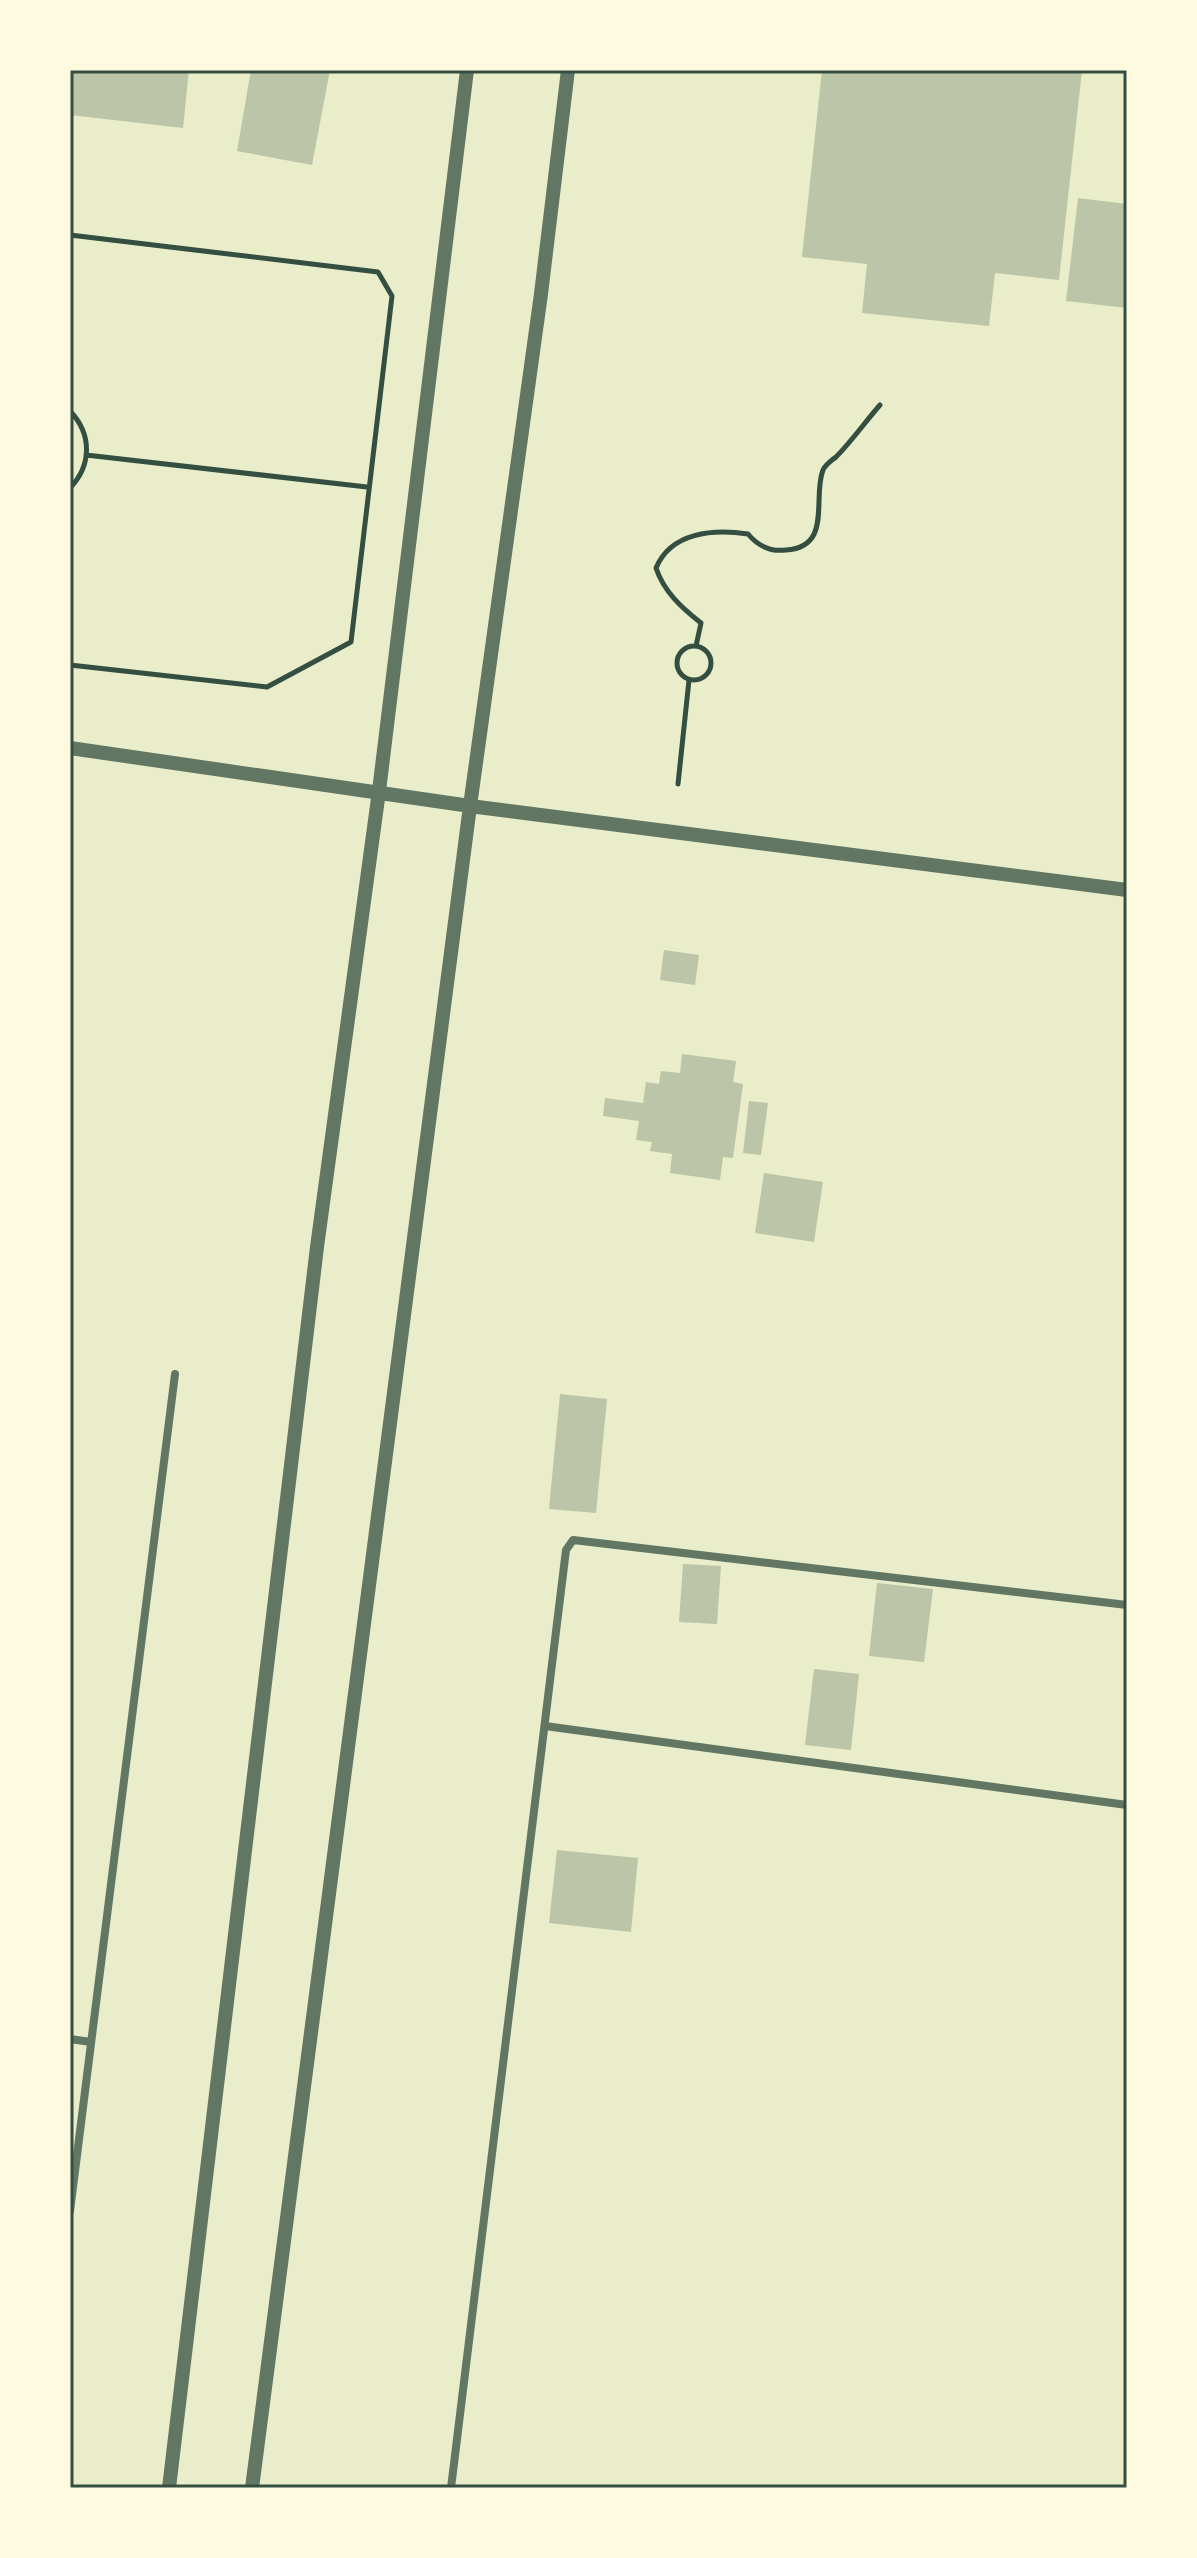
<svg xmlns="http://www.w3.org/2000/svg" width="1197" height="2558" font-family="'Libre Baskerville',serif">
	<rect width="100%" height="100%" fill="#e9edc9"/>
	<path fill="#bcc5a7" d="M70 70H189L183 128 70 115Z
		M251 70H330L312 165 237 151Z
		M822 70H1082L1059 280 995 273 989 326 862 313 867 264 802 257Z
		M1078 198 1127 204V308L1066 301Z
		M664 950 699 955 695 985 660 980Z
		M682 1054 736 1061 733 1082 743 1084 733 1158 723 1157 720 1180 670 1173 672 1154 650 1151 652 1142 636 1140 639 1121 603 1116 605 1098 643 1103 646 1082 659 1084 661 1071 680 1073Z
		M749 1101 768 1103 761 1155 743 1153Z
		M764 1173 823 1182 814 1242 755 1233Z
		M560 1394 607 1399 596 1513 549 1509Z
		M683 1564 721 1566 717 1624 679 1622Z
		M877 1583 933 1589 924 1662 869 1656Z
		M814 1669 859 1674 851 1750 805 1745Z
		M557 1850 638 1858 631 1932 549 1923Z"/>
	<g fill="none" stroke-linecap="round" stroke-linejoin="round">
		<path stroke="#344e41" stroke-width="5" d="M70 235 378 272 392 296 351 642 267 687 70 665
			M70 411C92 434 92 465 70 488
			M86 455 367 487
			M677 663a17 17 0 1 1 34 0a17 17 0 1 1-34 0Z
			M696 646 701 623C682 608 664 592 656 568 671 532 713 529 748 534 758 546 770 552 786 550 833 547 812 498 823 470 826 464 831 461 836 457 852 441 865 422 880 405
			M678 784 689 680"/>
		<path stroke="#617663" stroke-width="8" d="M545 1726 1127 1805
			M70 2039 91 2042
			M70 2211 175 1374
			M451 2488 566 1550 573 1540 1127 1605"/>
		<path stroke="#617663" stroke-width="14" d="M70 748 470 806 1127 890
			M169 2488 317 1247 379 791 467 70
			M252 2488 470 806 541 294 568 70"/>
	</g>
	<rect width="1197" height="2558" fill="none" stroke="#fefae0" stroke-width="144"/>
	<rect x="72" y="72" width="1053" height="2414" fill="none" stroke="#344e41" stroke-width="3"/>
</svg>
